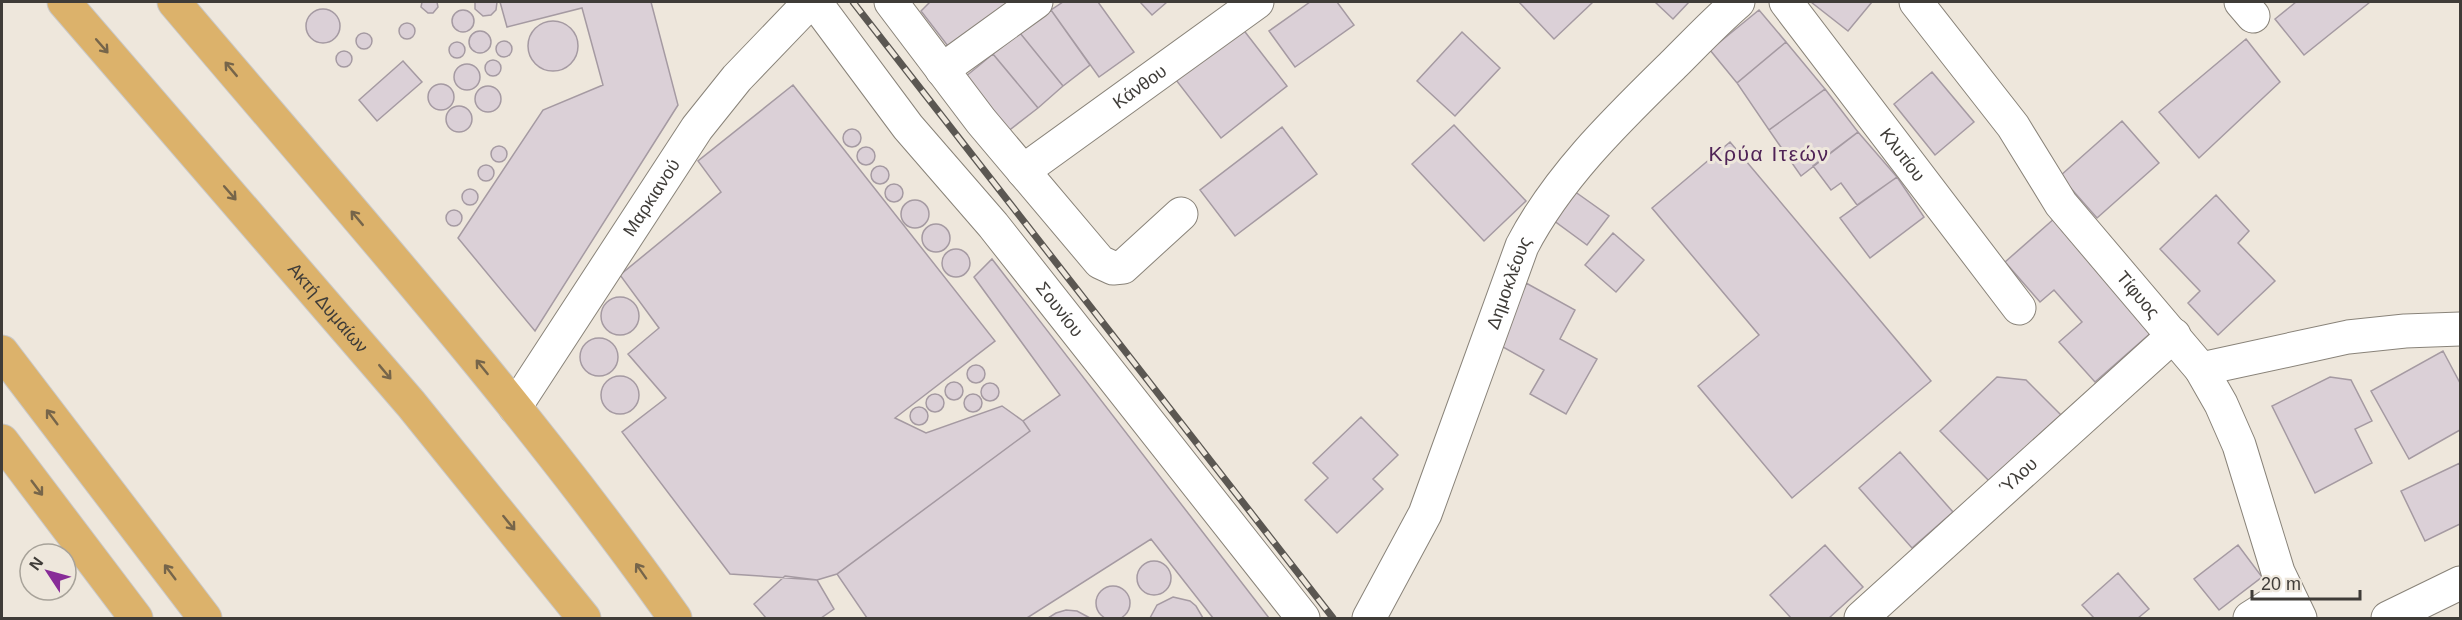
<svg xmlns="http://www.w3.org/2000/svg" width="2462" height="620" font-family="Helvetica,sans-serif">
	<rect width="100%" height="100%" fill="#eee7dc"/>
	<path fill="#dbd0d7" stroke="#a59aa2" stroke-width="1.5" d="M422 2H437L438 7 433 13H428L421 7Z
		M475 2H497L496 10 491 15 483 16 475 9Z
		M500 2H651L678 105 535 331 458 238 543 110 603 85 582 8 507 27Z
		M930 2H1012L951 50 921 11Z
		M1063 2H1098L1134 52 1099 77 1051 10Z
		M1140 2H1167L1152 15Z
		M1310 2H1337L1354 25 1295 67 1269 31Z
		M1519 2H1593L1554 39Z
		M1655 2H1689L1673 19Z
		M1811 2H1872L1848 31Z
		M2296 2H2370L2304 55 2275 19Z
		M306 26a17 17 0 1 1 34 0a17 17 0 1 1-34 0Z
		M452 21a11 11 0 1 1 22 0a11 11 0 1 1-22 0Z
		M1051 10 1090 65 1063 86 1020 33Z
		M1759 10 1786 42 1737 83 1710 50Z
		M528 46a25 25 0 1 1 50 0a25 25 0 1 1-50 0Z
		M399 31a8 8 0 1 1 16 0a8 8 0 1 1-16 0Z
		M1242 28 1287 86 1221 138 1176 80Z
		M469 42a11 11 0 1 1 22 0a11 11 0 1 1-22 0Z
		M1462 32 1500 68 1455 116 1417 81Z
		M356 41a8 8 0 1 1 16 0a8 8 0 1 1-16 0Z
		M1020 33 1063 86 1038 108 993 54Z
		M2246 39 2280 82 2199 158 2159 112Z
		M496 49a8 8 0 1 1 16 0a8 8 0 1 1-16 0Z
		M449 50a8 8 0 1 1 16 0a8 8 0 1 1-16 0Z
		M1786 42 1825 89 1769 130 1737 83Z
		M336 59a8 8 0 1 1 16 0a8 8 0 1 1-16 0Z
		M993 54 1038 108 1007 132 965 77Z
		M485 68a8 8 0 1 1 16 0a8 8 0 1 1-16 0Z
		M403 61 422 82 377 121 359 100Z
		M454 77a13 13 0 1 1 26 0a13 13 0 1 1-26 0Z
		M1932 72 1974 122 1935 155 1894 104Z
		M428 97a13 13 0 1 1 26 0a13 13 0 1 1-26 0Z
		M793 85 995 341 895 418 926 433 1002 406 1023 421 1030 431 837 574 817 580 730 574 622 432 666 398 628 354 659 328 620 275 721 192 698 161Z
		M475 99a13 13 0 1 1 26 0a13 13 0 1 1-26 0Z
		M1825 89 1858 132 1801 176 1769 130Z
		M446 119a13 13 0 1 1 26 0a13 13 0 1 1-26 0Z
		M2122 121 2159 163 2097 218 2060 176Z
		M1454 125 1526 201 1484 241 1412 164Z
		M1282 127 1317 174 1235 236 1200 190Z
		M843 138a9 9 0 1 1 18 0a9 9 0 1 1-18 0Z
		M1858 132 1897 177 1857 205 1841 183 1831 190 1813 166Z
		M1730 142 1931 381 1792 498 1698 386 1759 335 1652 208Z
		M491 154a8 8 0 1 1 16 0a8 8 0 1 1-16 0Z
		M857 156a9 9 0 1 1 18 0a9 9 0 1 1-18 0Z
		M478 173a8 8 0 1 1 16 0a8 8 0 1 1-16 0Z
		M871 175a9 9 0 1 1 18 0a9 9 0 1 1-18 0Z
		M1897 177 1924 217 1870 258 1840 218Z
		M885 193a9 9 0 1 1 18 0a9 9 0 1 1-18 0Z
		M462 197a8 8 0 1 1 16 0a8 8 0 1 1-16 0Z
		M1574 191 1609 216 1587 245 1553 220Z
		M2216 195 2249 231 2238 243 2275 281 2218 335 2188 303 2200 291 2160 249Z
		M901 214a14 14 0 1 1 28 0a14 14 0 1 1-28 0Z
		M446 218a8 8 0 1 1 16 0a8 8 0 1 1-16 0Z
		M2055 218 2153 331 2095 382 2059 342 2082 322 2054 290 2040 302 2005 262Z
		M922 238a14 14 0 1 1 28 0a14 14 0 1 1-28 0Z
		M1613 233 1644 260 1616 292 1585 265Z
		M942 263a14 14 0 1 1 28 0a14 14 0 1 1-28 0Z
		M992 259 1269 618H1213L1151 539 1027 618H867L837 574 1030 431 1023 421 1060 395 974 277Z
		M1526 283 1575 310 1560 339 1597 359 1566 414 1530 394 1544 370 1494 342Z
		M601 316a19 19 0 1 1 38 0a19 19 0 1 1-38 0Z
		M580 357a19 19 0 1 1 38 0a19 19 0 1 1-38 0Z
		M2443 351 2460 383V430L2409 459 2371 391Z
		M967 374a9 9 0 1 1 18 0a9 9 0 1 1-18 0Z
		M601 395a19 19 0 1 1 38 0a19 19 0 1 1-38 0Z
		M1997 377 2026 380 2062 416 1992 484 1940 431Z
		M2330 377 2351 380 2372 421 2355 429 2372 463 2315 493 2272 406Z
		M945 391a9 9 0 1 1 18 0a9 9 0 1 1-18 0Z
		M981 392a9 9 0 1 1 18 0a9 9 0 1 1-18 0Z
		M964 403a9 9 0 1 1 18 0a9 9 0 1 1-18 0Z
		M926 403a9 9 0 1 1 18 0a9 9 0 1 1-18 0Z
		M910 416a9 9 0 1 1 18 0a9 9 0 1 1-18 0Z
		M1361 417 1398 455 1373 479 1383 489 1337 533 1305 500 1328 478 1313 463Z
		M1900 452 1953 512 1912 548 1859 488Z
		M2460 463V524L2425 541 2401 491Z
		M1825 545 1863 587 1829 618H1791L1770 595Z
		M2238 545 2262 577 2219 610 2194 579Z
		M1137 578a17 17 0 1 1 34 0a17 17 0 1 1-34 0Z
		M2118 573 2149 609 2138 618H2094L2082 605Z
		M785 576 817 580 834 609 821 618H766L754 604Z
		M1096 603a17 17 0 1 1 34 0a17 17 0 1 1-34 0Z
		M1173 597 1190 601 1196 606 1203 618H1150L1157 605Z
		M1066 610 1077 611 1090 618H1048L1056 613Z"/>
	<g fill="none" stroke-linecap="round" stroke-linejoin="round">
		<defs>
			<g id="minor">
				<path id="s1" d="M815 2 908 127 993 225 1303 618"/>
				<path d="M891 2 981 121 1100 262 1113 268 1123 267 1181 214"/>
				<path id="s2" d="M1786 2 2019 308"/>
				<path id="s3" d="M1916 2 2013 126 2061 204 2201 369 2221 404 2239 445 2278 572 2300 618"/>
				<path d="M2241 2 2253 16"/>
				<path d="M942 70 1036 2"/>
				<path id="s4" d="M1023 171 1257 2"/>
				<path d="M2201 369 2348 337 2405 331 2460 329"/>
				<path id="s5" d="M515 407 697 128 737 78 810 2"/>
				<path id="s6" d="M1369 618 1425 514 1522 246C1559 175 1619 118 1675 63 1696 42 1716 21 1738 2"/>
				<path id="s7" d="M1861 618 2174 335"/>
				<path d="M2250 618 2288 594"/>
				<path d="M2388 618 2460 583"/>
			</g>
			<g id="primary">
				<path id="s8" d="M64 2 411 404 584 618"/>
				<path d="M174 2C345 204 522 402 675 618"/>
				<path d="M2 352 205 618"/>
				<path d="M2 441 136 618"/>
			</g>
		</defs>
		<use href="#minor" stroke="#898379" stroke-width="35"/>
		<use href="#primary" stroke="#c9c8c7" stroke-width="35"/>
		<use href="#minor" stroke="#fff" stroke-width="33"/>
		<use href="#primary" stroke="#dcb26b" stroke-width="33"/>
		<defs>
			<path id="rail" d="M853 2 1333 618"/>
		</defs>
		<use href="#rail" stroke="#5b5752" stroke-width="7"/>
		<use href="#rail" stroke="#eee7dc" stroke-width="4.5" stroke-dasharray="14" stroke-linecap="butt"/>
	</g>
	<defs><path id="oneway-shaft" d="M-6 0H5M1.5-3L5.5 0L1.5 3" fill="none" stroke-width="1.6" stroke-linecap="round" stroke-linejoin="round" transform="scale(1.5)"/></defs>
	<g stroke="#76654a">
		<use href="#oneway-shaft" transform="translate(102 46) rotate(49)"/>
		<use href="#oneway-shaft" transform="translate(231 69) rotate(-130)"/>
		<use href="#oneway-shaft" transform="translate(230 193) rotate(49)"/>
		<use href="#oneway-shaft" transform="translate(357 218) rotate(-130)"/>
		<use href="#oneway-shaft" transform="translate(482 367) rotate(-129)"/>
		<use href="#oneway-shaft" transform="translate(385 372) rotate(50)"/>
		<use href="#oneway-shaft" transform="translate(52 417) rotate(-127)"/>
		<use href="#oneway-shaft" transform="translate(37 488) rotate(53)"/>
		<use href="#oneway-shaft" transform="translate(509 523) rotate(51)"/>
		<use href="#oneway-shaft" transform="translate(641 571) rotate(-125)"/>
		<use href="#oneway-shaft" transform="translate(170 572) rotate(-127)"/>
	</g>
	<g text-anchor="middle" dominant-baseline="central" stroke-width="6" stroke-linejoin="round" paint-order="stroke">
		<g font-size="18" fill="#3f3c38" stroke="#eee7dc">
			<text stroke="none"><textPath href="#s4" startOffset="144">Κάνθου</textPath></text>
			<text stroke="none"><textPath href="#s2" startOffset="192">Κλυτίου</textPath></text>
			<text stroke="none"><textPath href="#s5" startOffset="250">Μαρκιανού</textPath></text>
			<text stroke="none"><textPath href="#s6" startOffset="364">Δημοκλέους</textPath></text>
			<text stroke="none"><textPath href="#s3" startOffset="368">Τίφυος</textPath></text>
			<text stroke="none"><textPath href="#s8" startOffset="404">Ακτή Δυμαίων</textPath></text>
			<text stroke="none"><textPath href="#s1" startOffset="393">Σουνίου</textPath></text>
			<text stroke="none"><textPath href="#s7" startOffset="212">Ύλου</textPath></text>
		</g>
		<g font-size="21" letter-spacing="1.5" fill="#4f2356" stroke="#eee7dc">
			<text x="1769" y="153">Κρύα Ιτεών</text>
		</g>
	</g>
	<rect width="2462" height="620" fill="none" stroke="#3f3c38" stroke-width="6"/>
	<g transform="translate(48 572) rotate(306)"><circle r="28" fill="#eee7dc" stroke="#a8a39a" stroke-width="1.5"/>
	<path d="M0-4.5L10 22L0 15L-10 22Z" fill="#882c98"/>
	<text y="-9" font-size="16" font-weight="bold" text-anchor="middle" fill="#3f3c38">N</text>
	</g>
	<path d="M2252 590v9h108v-9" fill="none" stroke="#3f3c38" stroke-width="3"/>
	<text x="2261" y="590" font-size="18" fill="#3f3c38" stroke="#eee7dc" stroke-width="4.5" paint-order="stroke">20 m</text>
</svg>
